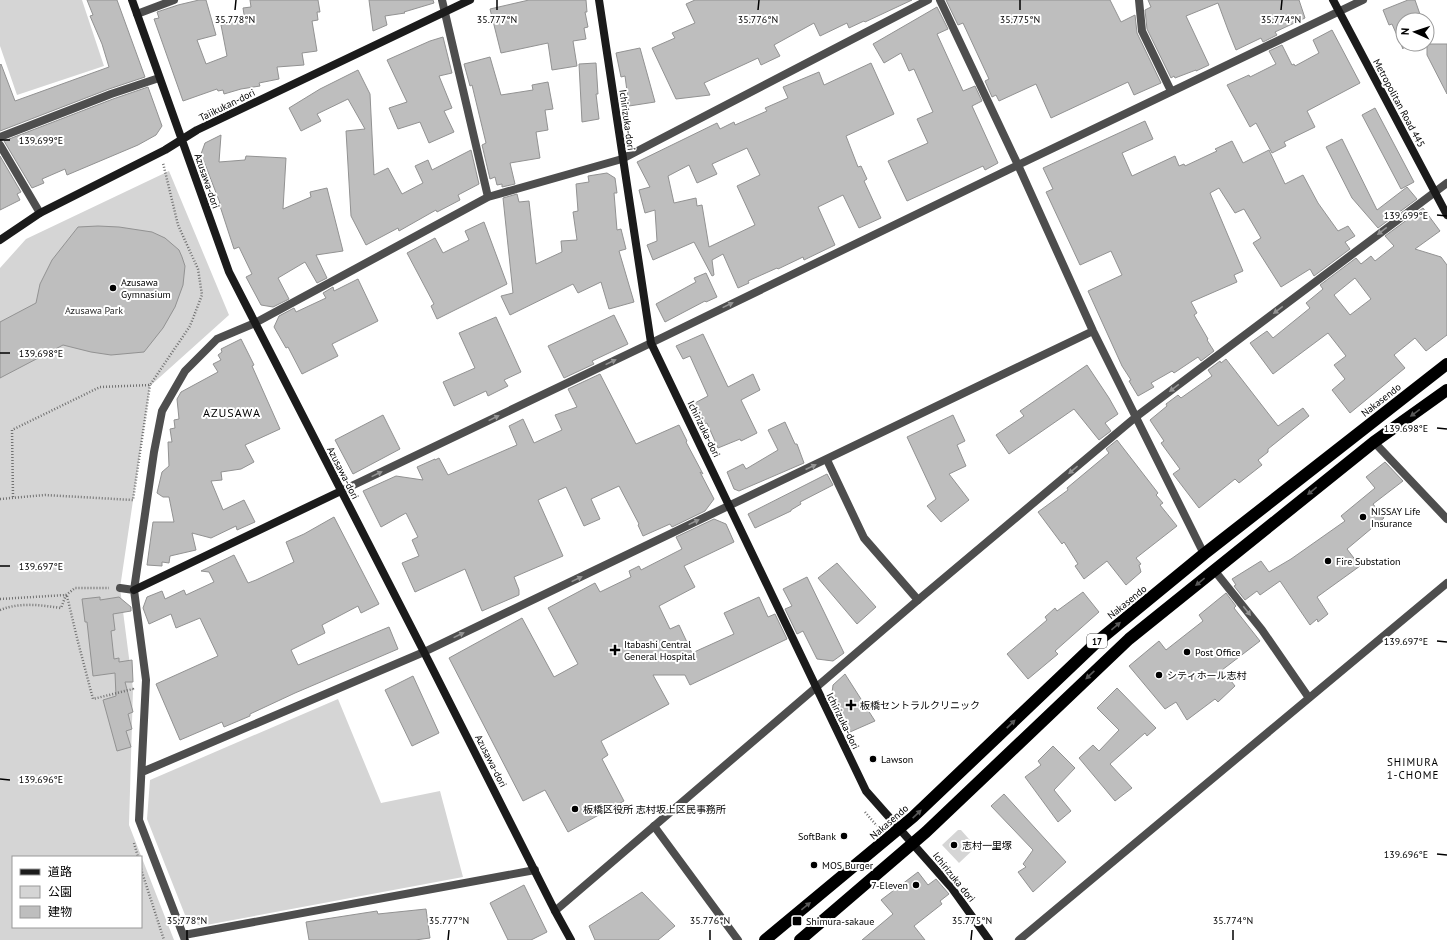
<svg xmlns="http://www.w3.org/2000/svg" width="1447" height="940" font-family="'PT Sans','Noto Sans JP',sans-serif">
	<rect width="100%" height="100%" fill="#fff"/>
	<path fill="#d5d5d5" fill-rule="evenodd" d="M0 0H82L104 66 17 95 0 46Z
		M169 171 229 315 150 386 120 588 133 689 129 825 174 940H0V268L26 239ZM13 857H141V927H13Z
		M338 699 381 803 440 791 463 877 201 926 187 920 147 819 150 780Z
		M958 830H961L976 847 959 863 942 845Z"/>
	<path fill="#bebebe" stroke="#929292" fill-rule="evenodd" d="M87 0H117L145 77 109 89 0 131V65L1 64 15 101 109 67 102 44 90 16 93 15Z
		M199 0H206L216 35 197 40 206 64 227 56 221 25 245 21 243 8 251 7 250 0H318L320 12H317L318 20 312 21 317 51 302 53 304 65 277 67 279 79 259 83 260 86 241 89 224 94 223 90 218 91 217 89 183 101 154 19 159 18 157 12 178 5Z
		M369 0H433L434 3 404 12 405 13 385 16 387 25 373 31Z
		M529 0H586L587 12H585L588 27 584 28 586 39 573 41 577 66 552 70 548 43 501 53 490 9Z
		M695 0H912L865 22 864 21 849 28 847 23 820 36 814 23 774 45 780 56 761 65 758 58 704 83 710 95 676 99 652 48 675 38 672 33 695 23 686 4Z
		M946 0H1110L1121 22 1135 15 1137 33 1161 83 1134 95 1128 82 1051 118 1036 84 999 101 996 95 992 97 985 81 989 79 963 23 958 25Z
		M1148 0H1299L1305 18 1275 32 1277 35 1263 42 1261 38 1236 50 1228 30 1218 3 1186 16 1209 65 1196 71V70L1175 78 1174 76 1171 78 1147 29 1145 10 1151 7Z
		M1408 0H1415L1422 20H1403V49L1392 24 1389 25 1383 10Z
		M937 7 948 29 937 34 963 91 975 86 982 101 972 106 998 163 985 170 983 166 907 201 888 161 928 143 917 119 933 112 914 69 909 71 901 53 884 63 873 44Z
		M1332 30 1360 83 1307 111 1315 127 1284 142 1286 146 1272 153 1256 123 1250 127 1227 85 1249 75 1250 77 1276 64 1269 51 1282 45 1292 65 1294 64 1295 66 1319 53 1313 40Z
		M443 37 452 73 439 76 452 108 444 111 454 132 429 143 420 122 398 129 389 108 407 102 387 60 430 41Z
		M1427 44H1447V94L1427 55Z
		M640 48 655 102 629 106 625 76 621 77 616 53Z
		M490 57 501 95 533 90 532 85 548 82 553 109 545 110 548 130 536 132 540 158 510 163 515 184 502 187V184L497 185 495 177 490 179 482 145 486 143 472 85 470 86 464 64Z
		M596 63 598 94H596L599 119 582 122 579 64Z
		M871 63 894 114 846 136 858 167 861 166 867 179 864 181 881 218 859 228 843 195 818 207 835 245 804 260 803 257 778 269 777 268 748 281 749 283 738 288 723 254 712 260 714 275 712 276 694 242 653 260 647 245 657 241 655 210 645 213 639 190 650 187 637 162 717 123 720 129 734 122 735 125 767 111 765 108 788 98 783 87 819 72 824 85ZM747 148 760 175 737 186 755 225 709 247 702 205 697 206 696 198 674 203 668 176 689 165 697 183 717 174 712 164Z
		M358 70 370 94 374 175 388 168 402 194 423 183 415 166 428 160 432 170 471 150 479 184 458 195 460 200 437 212 436 210 399 231 398 228 366 245 351 216 346 131 365 129 348 99 317 114 321 121 301 131 289 108 320 89Z
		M148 87 162 126 156 135 138 145 67 175 65 169 42 179 44 183 32 188 4 141 113 99Z
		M1375 108 1414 182 1401 189 1362 115Z
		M1145 121 1153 139 1122 153 1132 176 1175 156 1179 166 1184 164 1185 166 1217 151 1215 149 1232 141 1243 163 1269 150 1285 184 1303 175 1318 203 1338 231 1348 226 1355 236 1345 242 1350 249 1314 276 1310 269 1281 287 1253 243 1261 238 1244 209 1235 213 1219 188 1210 193 1243 271 1234 275 1237 282 1191 302 1197 313 1194 315 1208 339 1207 340 1214 351 1201 361 1198 357 1174 373 1172 371 1151 383 1154 387 1138 396 1129 381 1131 380 1122 366 1088 291 1122 275 1111 251 1080 265 1046 192 1053 189 1043 168Z
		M221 135 219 162 245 160 246 156 286 158 283 209 311 197 310 192 327 188 343 251 316 255 327 278 317 283 305 262 278 278 289 299 273 307 261 305 246 277 252 274 239 247 234 249 219 203H220L201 154 205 143Z
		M1342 139 1377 210 1407 187 1417 199 1378 228 1352 198 1326 147Z
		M0 156 21 192 17 194 20 200 0 210Z
		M607 173 615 178 617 193H614L617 230 621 229 626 249 619 251 634 302 609 309 601 282 578 293 573 284 510 315 501 296 513 293 503 198 517 194 519 202 529 201 536 264 562 252 561 241 577 240 573 212 578 211 576 184 589 182 588 176Z
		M1423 208 1440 231 1415 249 1441 257 1447 265V335L1426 351 1415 338 1394 355 1405 368 1350 413 1332 390 1345 379 1334 365 1346 356 1328 333 1273 374 1250 343 1267 331 1273 338 1310 308 1306 303 1323 289 1320 285 1356 258 1361 264 1371 256 1375 261 1394 246 1385 236ZM1355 278 1371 299 1350 315 1334 295Z
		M484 222 507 284 437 319 431 306 434 304 407 253 435 238 443 253 469 240 465 231Z
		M98 226 119 227 152 232 165 238 179 250 182 257 185 266 183 285 175 307 163 328 144 352 111 355 91 352 63 345 0 378V322L36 303 40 284 52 260 78 227Z
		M706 273 717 297 706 302 705 301 665 322 656 304 696 282 694 278Z
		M358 279 378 321 332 344 338 356 302 374 288 347 286 348 274 327 279 316 294 308 296 312 326 298 323 293 333 287 334 291Z
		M614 315 628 344 592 361 594 364 564 378 548 346Z
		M496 317 521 372 504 380 508 386 488 396 486 391 454 406 443 382 475 368 459 333Z
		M703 334 728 387 753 374 760 390 741 400 757 433 741 441 740 439 718 448 707 423 704 424 693 404 708 396 690 356 683 359 676 346Z
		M241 339 254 365 252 366 280 429 245 445 254 462 241 469 221 472 222 480 211 481 223 510 244 500 255 522 237 530 236 526 211 538 192 533 196 550 170 556 169 563 162 562V566L147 565 153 522H174L169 497H163L157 493 162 472 169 466 168 442H172L170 429 175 428 174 420 179 419 177 399 181 392 218 372 213 364 221 360 218 355 222 352 221 349Z
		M1226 359 1278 426 1303 408 1309 416 1268 449V452L1258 460 1262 465 1239 483 1235 479 1199 508 1173 474 1180 469 1161 443 1164 441 1150 420 1167 406 1166 404 1178 395 1181 398 1212 376 1208 370 1220 361 1221 363Z
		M1087 365 1109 398 1118 414 1105 423 1111 431 1099 440 1074 409 1009 454 996 435 1024 416 1020 411Z
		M600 374 636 444 679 425 687 441 686 442 703 474 700 472 714 499 705 511 672 527 670 524 643 536 638 525 639 524 619 486 591 499 600 519 584 526 566 487 538 500 563 556 514 577 519 590V595L482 611 465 569 415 592 402 563 419 556 412 540 418 537 406 513 381 527 363 491 396 476 423 480 417 467 435 459V460L439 458 448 475 517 445 509 426 523 419 534 443 562 430 555 415 577 407 568 389Z
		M383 415 400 449 353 474 335 440Z
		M953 415 965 441 957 445 966 466 949 474 969 500 941 522 927 506 936 499 907 437Z
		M785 422 795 444H797L804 463 739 491 734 489 727 472 743 464 746 469 778 450 768 430Z
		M1117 440 1158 493 1156 495 1163 503 1160 505 1177 526 1136 558 1141 564 1139 565 1141 572 1126 585 1107 561 1084 579 1075 566 1078 564 1064 542 1062 544 1038 512 1068 490 1067 488 1109 453 1106 449Z
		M1385 462 1403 481 1373 504 1384 518 1347 549 1360 566 1317 597 1328 614 1318 622 1317 619 1310 625 1280 581 1260 595 1257 591 1245 600 1234 586 1236 585 1232 579 1261 561 1269 572 1291 559 1345 521 1341 516 1375 488 1366 477Z
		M827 474 833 485 800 502 801 504 791 510V511L755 528 748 514Z
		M334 517 379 604 361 613 358 606 322 625 325 633 291 650 298 665 389 627 398 649 295 693 250 714V716L224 727 222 722 180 740 156 684 218 656 200 618 176 628 171 614 149 624 143 608 147 597 162 591 165 599 184 590 186 595 214 582 209 572 201 571 234 555 248 583 256 580 294 562 286 542 304 534Z
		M714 519 726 524 734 542 684 566 695 587 659 606 670 629 679 625 692 653 734 634 724 613 759 597 768 617 775 614 787 639 690 685 685 675H653L669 704 601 741 608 755 602 759 624 801 568 832 545 790 523 801 449 658 522 618 554 677 578 664 548 608 595 583 600 592 631 577 629 571 639 566 641 570 682 549 676 537Z
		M837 563 876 607 857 624 818 578Z
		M807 577 844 653 833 661 817 659 803 631 797 634 785 609 792 606 783 589Z
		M1083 592 1099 612 1055 651 1058 654 1028 679 1007 654 1047 620 1045 617 1055 608 1057 611Z
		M1226 593 1236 606 1234 608 1260 641 1222 670 1235 686 1218 702 1215 699 1187 720 1176 702 1165 709 1129 666 1159 641 1166 650 1203 621 1199 615Z
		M100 597V600L119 597 131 607V611L113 614 115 630 111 631 114 659 119 658V662L132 660 133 682H125L133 712 128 714 132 729 126 731 131 747 117 751 103 700 116 696 115 673 93 676 87 622H85L82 599Z
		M845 674 875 721 850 732 832 693 833 685Z
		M413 676 439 733 412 746 385 690Z
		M1117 688 1156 728 1147 736 1145 733 1110 764 1132 788 1115 801 1079 758 1093 745 1099 751 1119 730 1097 708Z
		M1053 746 1075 768 1054 790 1071 811 1058 822 1025 777 1041 765 1038 761Z
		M1004 794 1066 862 1033 892 1018 872 1026 867 1023 864 1033 850 991 806Z
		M918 872 928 885 936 879 949 894 940 901 942 904 914 926 925 940H862L893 914 881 900Z
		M524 885 547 932 531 940H508L490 903Z
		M642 892 675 926 658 940H595L589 926Z
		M426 909 430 938 415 940H309L306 922 377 911 378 914Z"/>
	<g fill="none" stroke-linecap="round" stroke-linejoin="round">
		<path stroke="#707070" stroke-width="2.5" stroke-dasharray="1 2" stroke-linecap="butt" d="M13 497 12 430 100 387 150 385 190 326 202 295 198 269 178 225 163 163
			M0 499 45 495 133 500 150 385
			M67 596 78 642 93 699 133 689V691
			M0 599 66 595 75 588H109
			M0 610C21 602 39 605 61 608L66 595
			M865 812 877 826
			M134 843 138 857
			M141 869 164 940"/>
		<path stroke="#4e4e4e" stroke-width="8" d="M827 460 864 538 918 600
			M654 826 738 940"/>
		<path stroke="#4e4e4e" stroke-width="8" d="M442 0 488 197
			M940 0 1018 165 1093 331 1204 554
			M1139 0 1142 31 1171 91
			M137 14 174 0
			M0 137 111 94 159 78
			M0 145 40 213
			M1374 442 1447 519
			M341 491 651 343 1018 165 1363 0
			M1214 570 1262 630 1309 698
			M120 588 134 590
			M142 772 424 652 1093 331
			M555 911 918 600 1137 416 1447 183
			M184 935 535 870
			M185 940 139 820 146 680 134 590 154 452 162 411 185 371 217 339 255 323 488 197 622 159 928 0
			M1019 940 1447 583"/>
		<path stroke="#1b1b1b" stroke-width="8" d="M132 0 229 272 424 652 555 911 571 940
			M599 0 651 343 866 791 951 887 989 940
			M1333 0 1447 215
			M0 240 40 213 165 150 197 130 470 0
			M134 590 341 491"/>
		<path stroke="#000" stroke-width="12" d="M765 940 913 817 1098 641 1204 554 1447 364
			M800 940 926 832 1129 639 1374 442 1447 390"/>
	</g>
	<defs><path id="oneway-solid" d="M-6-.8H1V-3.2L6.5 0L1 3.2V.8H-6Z"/></defs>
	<g fill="#959595">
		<use href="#oneway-solid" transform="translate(1382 231) rotate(143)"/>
		<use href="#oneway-solid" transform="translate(728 305) rotate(-26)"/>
		<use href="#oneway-solid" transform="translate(1278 310) rotate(143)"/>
		<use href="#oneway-solid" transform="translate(611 362) rotate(-26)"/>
		<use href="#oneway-solid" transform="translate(1174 388) rotate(143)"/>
		<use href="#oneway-solid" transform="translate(494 418) rotate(-26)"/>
		<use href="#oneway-solid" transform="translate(811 467) rotate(-25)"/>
		<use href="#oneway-solid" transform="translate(1073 470) rotate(140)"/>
		<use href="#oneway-solid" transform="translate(377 474) rotate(-26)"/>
		<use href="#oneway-solid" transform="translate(694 522) rotate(-26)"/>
		<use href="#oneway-solid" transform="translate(577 579) rotate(-26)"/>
		<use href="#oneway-solid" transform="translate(1247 611) rotate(52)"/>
		<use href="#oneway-solid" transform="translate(459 635) rotate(-26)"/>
	</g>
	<g fill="#595959">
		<use href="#oneway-solid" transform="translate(1415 413) rotate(144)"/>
		<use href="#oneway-solid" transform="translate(1312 491) rotate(141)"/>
		<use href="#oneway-solid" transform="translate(1200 582) rotate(141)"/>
		<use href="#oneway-solid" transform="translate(1116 626) rotate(-40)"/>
		<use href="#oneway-solid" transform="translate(1090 675) rotate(137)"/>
		<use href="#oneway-solid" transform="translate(1011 724) rotate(-44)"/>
		<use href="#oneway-solid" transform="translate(917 814) rotate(-43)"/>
		<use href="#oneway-solid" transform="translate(806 906) rotate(-39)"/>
	</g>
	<path fill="none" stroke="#000" stroke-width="1.5" d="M235 10 236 0M497 10V0M758 10 759 0M1020 10V0M1281 10 1282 0M0 140H10M1437 215 1447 216M0 353H10M1437 428 1447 429M0 566H10M1437 641 1447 642M0 779 10 780M1437 854 1447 855M187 940V930M448 940 449 930M710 940V930M971 940 972 930M1233 940V930"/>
	<g fill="#000" stroke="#fff" stroke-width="1.5">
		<circle cx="113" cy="288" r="4"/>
		<circle cx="1363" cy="517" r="4"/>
		<circle cx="1328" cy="561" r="4"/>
		<path d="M613 644h4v4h4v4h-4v4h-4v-4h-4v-4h4z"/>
		<circle cx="1187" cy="652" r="4"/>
		<circle cx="1159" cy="675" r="4"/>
		<path d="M849 699h4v4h4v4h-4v4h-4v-4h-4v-4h4z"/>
		<circle cx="873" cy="759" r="4"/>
		<circle cx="575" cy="809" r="4"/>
		<circle cx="844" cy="836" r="4"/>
		<circle cx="954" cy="845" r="4"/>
		<circle cx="814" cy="865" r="4"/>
		<circle cx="916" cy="885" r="4"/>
		<rect x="792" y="916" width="10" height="10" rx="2"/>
	</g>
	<g text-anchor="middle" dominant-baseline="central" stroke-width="4" stroke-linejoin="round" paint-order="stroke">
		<rect fill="#fff" stroke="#4c4c4c" stroke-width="1" x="1087" y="634" width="20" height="14" rx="3"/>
		<g font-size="9" font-weight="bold" fill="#000">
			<text x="1097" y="641">17</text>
		</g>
		<g font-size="10" fill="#000" stroke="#fff">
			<text transform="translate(1399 103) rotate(62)">Metropolitan Road 445</text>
			<text transform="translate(227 105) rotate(-26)">Taiikukan-dori</text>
			<text transform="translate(627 120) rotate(82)">Ichirizuka-dori</text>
			<text transform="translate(207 181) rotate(71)">Azusawa-dori</text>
			<text transform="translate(1381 400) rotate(-38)">Nakasendo</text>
			<text transform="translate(704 429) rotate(64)">Ichirizuka-dori</text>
			<text transform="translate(343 473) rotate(63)">Azusawa-dori</text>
			<text transform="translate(1127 602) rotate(-39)">Nakasendo</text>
			<text transform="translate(843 721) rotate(64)">Ichirizuka-dori</text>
			<text transform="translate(491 761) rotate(63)">Azusawa-dori</text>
			<text transform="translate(889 822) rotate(-41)">Nakasendo</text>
			<text transform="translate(954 877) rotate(51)">Ichirizuka dori</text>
		</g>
		<g font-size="10" fill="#000" stroke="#fff" text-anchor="start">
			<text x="121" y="282">Azusawa<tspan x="121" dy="12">Gymnasium</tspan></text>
			<text x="1371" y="511">NISSAY Life<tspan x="1371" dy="12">Insurance</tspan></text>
			<text x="1336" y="561">Fire Substation</text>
			<text x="624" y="644">Itabashi Central<tspan x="624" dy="12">General Hospital</tspan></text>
			<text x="1195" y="652">Post Office</text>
			<text x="1167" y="675">シティホール志村</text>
			<text x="860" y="705">板橋セントラルクリニック</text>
			<text x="881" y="759">Lawson</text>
			<text x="583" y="809">板橋区役所 志村坂上区民事務所</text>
			<text x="836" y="836" text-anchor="end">SoftBank</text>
			<text x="962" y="845">志村一里塚</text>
			<text x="822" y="865">MOS Burger</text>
			<text x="908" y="885" text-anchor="end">7-Eleven</text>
			<text x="806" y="921">Shimura-sakaue</text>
		</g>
		<g font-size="10" fill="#2c2c2c" stroke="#fff">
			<text x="94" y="310">Azusawa Park</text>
		</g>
		<g font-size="11" letter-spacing="1" fill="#000" stroke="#fff">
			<text x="1413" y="762">SHIMURA<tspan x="1413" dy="13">1-CHOME</tspan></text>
		</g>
		<g font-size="12" letter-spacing="1" fill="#000" stroke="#fff">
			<text x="232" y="412">AZUSAWA</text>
		</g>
	</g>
	<g font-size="10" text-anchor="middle" fill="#000" stroke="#fff" stroke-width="4" stroke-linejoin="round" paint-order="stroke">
		<text x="235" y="23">35.778°N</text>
		<text x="497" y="23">35.777°N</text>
		<text x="758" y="23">35.776°N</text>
		<text x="1020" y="23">35.775°N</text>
		<text x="1281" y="23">35.774°N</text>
		<text x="41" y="144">139.699°E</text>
		<text x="1406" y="219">139.699°E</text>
		<text x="41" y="357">139.698°E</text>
		<text x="1406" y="432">139.698°E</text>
		<text x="41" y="570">139.697°E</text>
		<text x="1406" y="645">139.697°E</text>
		<text x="41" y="783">139.696°E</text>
		<text x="1406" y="858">139.696°E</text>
		<text x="187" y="924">35.778°N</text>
		<text x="449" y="924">35.777°N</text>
		<text x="710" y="924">35.776°N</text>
		<text x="972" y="924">35.775°N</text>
		<text x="1233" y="924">35.774°N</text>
	</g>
	<rect x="12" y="856" width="130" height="72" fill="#ffffff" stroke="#999999"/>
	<rect x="20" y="869" width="20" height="6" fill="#1b1b1b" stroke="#999999"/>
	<text x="48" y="876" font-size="12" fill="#000000">道路</text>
	<rect x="20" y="886" width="20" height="12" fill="#d5d5d5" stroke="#999999"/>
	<text x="48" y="896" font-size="12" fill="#000000">公園</text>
	<rect x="20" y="906" width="20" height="12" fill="#bebebe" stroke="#999999"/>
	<text x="48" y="916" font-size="12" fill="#000000">建物</text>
	<g transform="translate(1415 32) rotate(273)"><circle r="19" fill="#ffffff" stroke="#999999"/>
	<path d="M0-3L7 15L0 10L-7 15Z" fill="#000000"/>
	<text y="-6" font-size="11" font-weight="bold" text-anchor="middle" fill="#000000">N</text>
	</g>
</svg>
